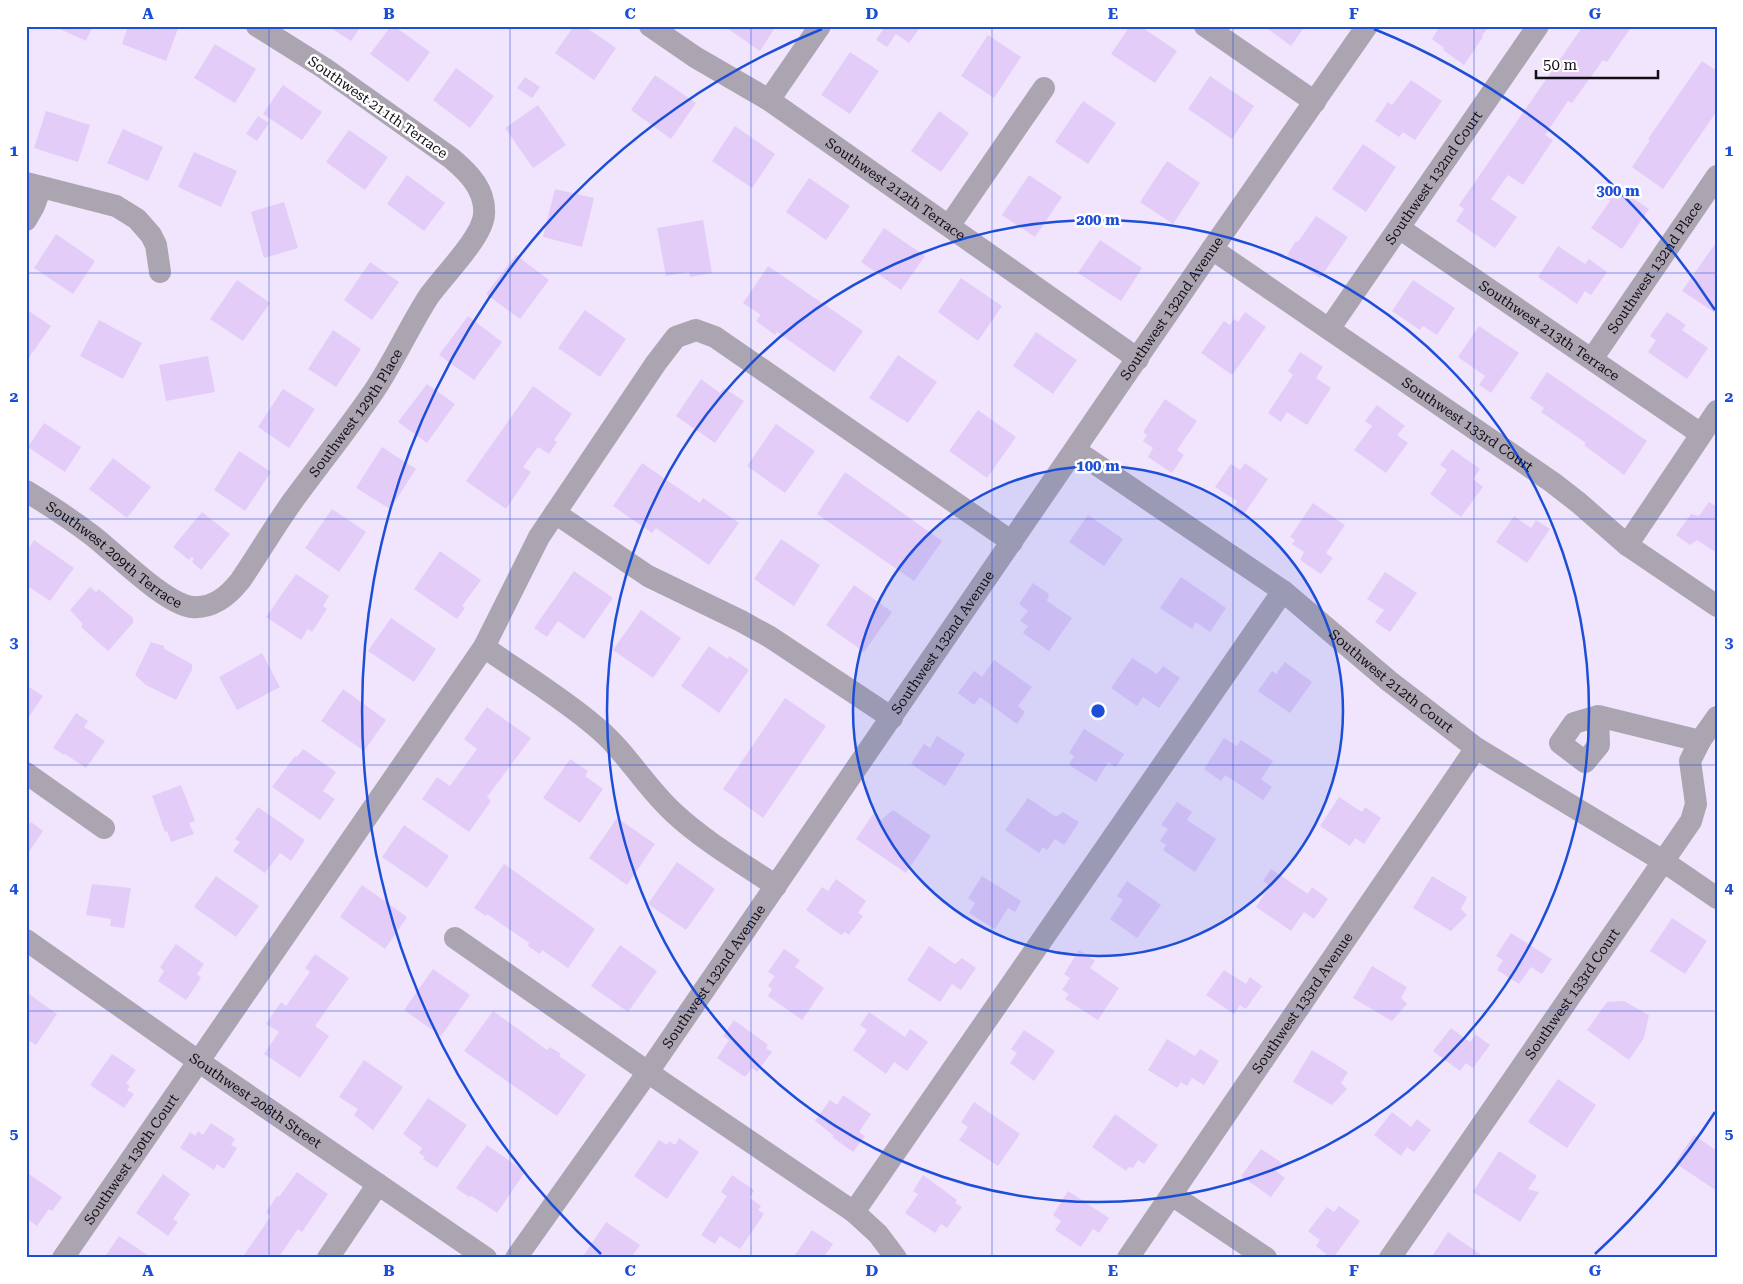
<svg xmlns="http://www.w3.org/2000/svg" width="1743" height="1284" font-family="'Roboto Serif',serif">
	<rect width="100%" height="100%" fill="#f1e5fd"/>
	<path fill="#e3ccf8" d="M53 26H93L86 41Z
		M128 26H179L166 61 122 44Z
		M328 26H361L351 41Z
		M391 26H394L430 52 408 82 370 54Z
		M574 26H584L616 48 594 80 555 53Z
		M724 26H776L760 51Z
		M885 26H921L909 43 896 34 887 47 876 40Z
		M1130 26H1140L1177 51 1155 83 1111 54Z
		M1264 26H1305L1291 46Z
		M1440 26H1489L1482 36 1483 37 1464 65 1443 50 1444 48 1432 39Z
		M1583 26H1632L1607 62 1603 60 1572 103 1568 101 1545 135 1553 140 1523 185 1508 175 1491 199 1517 217 1495 248 1456 221 1464 209 1459 205Z
		M988 35 1021 57 994 98 961 76Z
		M215 44 256 69 235 103 194 78Z
		M850 52 879 71 850 114 821 95Z
		M1702 61 1717 71V111L1663 189 1632 167 1650 140 1648 139Z
		M456 68 494 96 470 128 433 100Z
		M655 75 696 103 671 139 631 110Z
		M1210 76 1254 106 1232 139 1188 109Z
		M525 77 540 87 532 98 517 88Z
		M1411 80 1442 101 1415 140 1403 132 1399 137 1375 121 1388 102 1392 105Z
		M283 85 322 112 302 140 263 114Z
		M1083 101 1116 123 1088 164 1055 142Z
		M538 105 566 145 533 168 505 128Z
		M46 111 90 125 78 162 34 148Z
		M939 111 969 133 941 172 911 151Z
		M258 116 269 123 257 141 246 134Z
		M735 126 775 154 752 188 712 161Z
		M123 129 163 147 148 181 107 163Z
		M349 130 388 157 365 190 326 162Z
		M1363 144 1396 167 1366 212 1332 189Z
		M194 152 237 171 221 207 178 187Z
		M1167 161 1200 183 1173 224 1140 202Z
		M407 175 445 203 424 231 387 204Z
		M1029 175 1062 197 1035 237 1002 215Z
		M809 178 850 206 826 240 786 212Z
		M1609 182 1649 209 1622 249 1591 228 1610 201 1601 194Z
		M555 189 594 198 582 247 543 237Z
		M284 202 298 248 264 258 251 212Z
		M1316 216 1348 237 1320 278 1287 255 1296 241 1298 242Z
		M703 220 712 273 690 277 689 272 666 276 657 228Z
		M884 228 925 256 901 290 861 262Z
		M56 234 95 261 73 294 34 268Z
		M1100 240 1142 268 1121 301 1078 273Z
		M1717 241V314L1682 291Z
		M1558 246 1585 264 1589 259 1607 272 1591 295 1585 291 1577 304 1538 277Z
		M516 255 549 280 520 319 486 294Z
		M370 262 399 282 372 320 344 300Z
		M768 266 863 331 834 372 777 332 775 335 756 321 761 315 743 303Z
		M961 278 1002 306 978 341 938 312Z
		M237 280 270 303 243 341 210 319Z
		M1413 280 1455 308 1437 335 1423 326 1420 330 1392 311Z
		M26 309 51 326 26 362Z
		M585 310 626 339 600 377 558 348Z
		M1245 312 1266 327 1232 375 1201 353 1224 321 1230 325 1234 319 1238 322Z
		M1667 312 1686 325 1682 330 1708 348 1687 379 1648 352 1656 340 1650 336Z
		M468 316 502 342 474 380 439 355Z
		M99 320 142 343 123 379 80 356Z
		M1479 326 1519 353 1491 393 1479 385 1485 376 1458 357Z
		M333 330 361 349 336 387 308 369Z
		M1036 332 1077 360 1053 394 1013 366Z
		M1300 352 1323 367 1316 378 1331 388 1307 425 1287 412 1281 422 1268 413 1293 375 1288 371Z
		M898 355 937 382 908 423 869 398Z
		M208 356 215 392 166 401 159 365Z
		M1547 372 1647 441 1624 475 1584 445 1586 443 1541 412 1544 408 1530 398Z
		M701 379 720 393 724 388 744 401 715 443 676 416Z
		M427 384 455 404 427 443 398 422Z
		M533 386 572 414 554 440 557 442 549 454 538 447 523 467 531 472 506 509 466 481Z
		M283 389 315 409 289 448 258 427Z
		M1165 399 1197 421 1177 450 1184 455 1172 473 1148 457 1153 448 1143 441 1147 435 1143 432Z
		M1377 405 1405 426 1397 435 1408 443 1386 473 1354 450 1372 426 1365 421Z
		M978 410 1016 437 987 478 949 451Z
		M44 423 81 447 65 472 28 447Z
		M776 424 815 451 785 493 747 466Z
		M382 447 416 469 390 509 356 488Z
		M1452 449 1480 469 1473 479 1483 487 1461 517 1430 494 1447 470 1440 465Z
		M239 451 271 472 245 511 214 490Z
		M113 458 151 487 127 518 89 489Z
		M642 463 700 503 703 498 739 523 709 565 656 528 652 533 613 506Z
		M1245 463 1268 479 1242 517 1231 510 1237 501 1215 487 1231 464 1240 470Z
		M845 472 942 541 914 581 817 514Z
		M1709 502 1717 507V553L1697 540 1690 545 1676 535 1691 514 1699 516Z
		M1313 503 1345 525 1326 553 1333 558 1321 574 1300 560 1304 552 1292 544 1295 540 1290 537Z
		M332 509 366 532 339 572 305 548Z
		M202 512 230 534 201 570 192 562 194 558 191 557 189 560 173 547Z
		M1088 515 1123 539 1104 566 1069 542Z
		M1514 516 1531 528 1536 520 1550 529 1527 563 1496 542Z
		M781 539 820 565 794 606 754 579Z
		M34 540 74 568 50 601 26 585V552Z
		M440 551 481 580 462 606 465 608 457 619 414 589Z
		M574 571 613 598 584 639 558 621 547 637 534 628Z
		M1385 572 1417 593 1390 632 1375 622 1384 610 1367 599Z
		M296 574 329 596 323 606 327 609 312 632 308 629 301 640 266 617Z
		M1181 577 1226 608 1210 632 1196 622 1192 629 1160 608Z
		M1033 583 1049 594 1047 601 1072 618 1049 651 1023 633 1028 626 1020 621 1028 611 1019 604Z
		M854 585 892 612 864 652 826 625Z
		M90 587 96 592 99 589 133 618V623L108 651 81 627 83 624 70 610Z
		M641 610 681 638 653 678 613 650Z
		M391 618 436 649 414 682 368 651Z
		M151 642 164 646V649L192 664V670L176 700 146 685 135 675Z
		M709 646 728 659 729 656 749 670 719 713 681 686Z
		M262 653 280 687 237 710 219 677Z
		M1132 658 1157 674 1163 666 1180 678 1159 708 1143 697 1137 706 1111 688Z
		M994 660 1032 687 1018 706 1025 712 1017 724 980 697 974 705 958 693 974 671 982 677Z
		M1285 662 1312 682 1290 713 1258 691 1272 671 1276 674Z
		M26 685 43 696 26 721Z
		M343 689 386 720 364 751 321 721Z
		M785 698 826 726 763 818 723 789Z
		M487 707 531 738 487 797 491 801 469 832 422 799 437 777 450 786 477 749 464 739Z
		M76 713 88 721 84 727 105 741 86 768 65 754 64 755 53 748Z
		M1084 729 1124 754 1116 767 1108 762 1096 782 1069 765 1074 756 1069 753Z
		M937 736 965 754 945 786 911 764 924 744 930 748Z
		M1224 738 1237 746 1241 740 1273 761 1261 779 1272 787 1263 800 1225 775 1221 781 1204 769Z
		M303 749 336 772 323 791 335 799 320 820 272 787 295 756 297 757Z
		M570 759 588 771 585 776 603 789 580 823 543 798Z
		M181 785 195 821 189 823 194 834 171 842 167 831 165 832 152 796Z
		M1339 797 1362 812 1365 807 1381 818 1364 844 1355 838 1350 846 1320 826Z
		M1028 798 1056 817 1063 812 1079 822 1064 845 1055 839 1047 850 1043 847 1039 853 1005 830Z
		M1177 802 1192 812 1187 820 1216 839 1195 872 1163 850 1166 845 1160 841 1168 829 1161 825Z
		M258 807 305 840 291 861 280 853 265 873 233 851 240 842 235 839Z
		M893 810 931 836 906 873 856 839 873 814 881 820Z
		M617 818 655 844 627 885 589 858Z
		M31 822 43 831 26 856V829Z
		M404 825 449 856 427 888 382 857Z
		M677 862 715 889 686 930 648 904Z
		M504 864 595 929 568 968 542 950 540 954 528 946 529 943 487 914 486 916 474 908Z
		M1271 869 1308 894 1312 887 1328 899 1314 919 1304 912 1291 931 1256 907 1270 886 1263 881Z
		M216 876 259 906 236 937 194 907Z
		M982 876 1021 901 1015 912 1008 908 995 929 969 913 975 903 968 898Z
		M1432 876 1467 897 1461 909 1467 915 1451 931 1413 908Z
		M836 879 866 901 858 913 863 916 849 935 845 932 841 935 806 910 822 887 828 891Z
		M1127 881 1161 905 1137 938 1110 919 1123 900 1117 896Z
		M92 884 131 888 124 928 110 926 111 919 86 915Z
		M362 885 407 917 385 949 340 917Z
		M1672 918 1707 941 1685 974 1650 951Z
		M1511 933 1552 959 1542 974 1531 967 1519 984 1497 970 1503 960 1496 956Z
		M176 944 204 964 197 974 201 978 186 1000 158 981 164 971 160 967Z
		M620 945 657 971 628 1012 591 986Z
		M929 946 955 964 962 958 976 968 961 990 952 984 940 1002 907 980Z
		M784 949 800 960 795 967 824 988 802 1020 768 996 772 989 768 986 775 976 768 972Z
		M1079 950 1095 961 1090 968 1119 988 1098 1020 1065 999 1069 994 1062 990 1070 978 1064 974Z
		M315 954 349 978 315 1026 329 1036 300 1078 264 1054 279 1032 266 1024 281 1002 286 1006 310 972 305 968Z
		M1372 966 1407 987 1401 998 1407 1004 1392 1021 1353 998Z
		M433 969 470 995 441 1036 404 1010Z
		M1224 970 1246 984 1250 977 1262 986 1246 1009 1240 1005 1234 1014 1206 995Z
		M26 992 57 1014 36 1045 26 1039Z
		M1624 1001 1649 1015 1644 1038 1629 1060 1587 1030 1607 1002Z
		M493 1011 547 1050 550 1047 561 1054 559 1056 586 1075 557 1116 464 1051Z
		M869 1012 905 1037 910 1029 928 1042 907 1071 894 1062 886 1074 853 1050 867 1030 860 1025Z
		M734 1020 768 1045 766 1048 772 1052 757 1072 752 1068 745 1077 717 1058 729 1040 723 1036Z
		M1451 1028 1470 1042 1476 1035 1490 1045 1473 1068 1466 1063 1460 1071 1433 1051Z
		M1024 1030 1055 1051 1034 1081 1010 1063 1017 1053 1011 1049Z
		M1167 1039 1195 1056 1200 1049 1219 1061 1204 1085 1192 1078 1187 1086 1181 1082 1177 1088 1148 1070Z
		M1312 1050 1348 1072 1341 1083 1347 1089 1332 1105 1293 1082Z
		M112 1054 136 1070 126 1083 130 1086 127 1090 134 1094 124 1108 90 1085Z
		M364 1060 403 1087 373 1130 354 1115 358 1109 339 1097Z
		M1558 1079 1596 1105 1567 1148 1528 1122Z
		M843 1095 871 1114 859 1132 865 1136 853 1152 832 1137 834 1136 815 1121 830 1100 837 1105Z
		M428 1098 467 1125 437 1168 423 1159 425 1157 419 1153 422 1148 403 1134Z
		M974 1102 1020 1134 998 1166 959 1140 968 1127 961 1122Z
		M1392 1112 1411 1127 1417 1119 1431 1130 1414 1152 1407 1147 1401 1156 1374 1135Z
		M1115 1114 1158 1145 1144 1164 1138 1160 1133 1168 1129 1167 1126 1171 1092 1147Z
		M211 1123 235 1139 231 1145 237 1148 224 1169 217 1164 214 1170 180 1148 190 1132 195 1136 198 1131 203 1135Z
		M1694 1135 1717 1151V1191L1675 1163Z
		M679 1138 699 1152 667 1199 634 1176 659 1140 667 1145 669 1141 675 1145Z
		M487 1145 525 1172 497 1213 478 1200 471 1196 469 1197 456 1188Z
		M1261 1149 1282 1163 1276 1171 1285 1178 1271 1197 1241 1176Z
		M1499 1151 1537 1176 1528 1189 1539 1192 1520 1222 1473 1192Z
		M26 1172 62 1197 52 1211 49 1209 37 1226 26 1218Z
		M297 1172 328 1194 302 1232 298 1229 278 1258H242L271 1216 266 1212 277 1196 279 1197Z
		M163 1174 190 1194 173 1219 178 1222 168 1236 136 1213Z
		M732 1175 754 1190 750 1198 761 1206 758 1210 764 1214 740 1249 720 1236 715 1244 701 1235 727 1196 721 1192Z
		M923 1175 957 1200 955 1203 962 1207 947 1228 941 1224 935 1233 905 1213 918 1194 913 1191Z
		M1068 1191 1109 1218 1099 1233 1093 1229 1081 1247 1055 1230 1061 1221 1053 1215Z
		M1339 1206 1360 1221 1333 1258H1331L1316 1246 1320 1240 1308 1231 1327 1207 1334 1212Z
		M606 1222 640 1245 631 1258H582Z
		M812 1230 833 1244 823 1258H793Z
		M1448 1232 1486 1258H1431Z
		M119 1236 152 1258H104Z"/>
	<g fill="none" stroke-linecap="round" stroke-linejoin="round">
		<g stroke="#aba5b1" stroke-width="22">
			<path id="s1" d="M650 26 695 57 769 100 1138 359"/>
			<path d="M1205 26 1315 102"/>
			<path d="M769 100 820 26"/>
			<path d="M26 183 116 206 137 219 151 235 156 245 160 272"/>
			<path d="M26 220 34 206 41 187"/>
			<path d="M949 226 1044 88"/>
			<path id="s2" d="M1399 228 1701 434"/>
			<path id="s3" d="M1212 249 1552 482 1579 503 1627 545 1717 606"/>
			<path id="s4" d="M1329 329 1538 26"/>
			<path id="s5" d="M1592 359 1717 176"/>
			<path id="s6" d="M1075 450 1283 591 1389 681 1476 748 1663 861 1717 898"/>
			<path id="s7" d="M26 491C49 505 72 520 93 536 116 554 165 604 192 607 213 609 228 596 240 581 258 555 274 527 292 502 319 465 348 429 374 391 394 361 409 327 429 296 443 276 482 238 484 215 486 190 469 173 451 158L324 68 257 26"/>
			<path d="M555 513 648 576 741 621 770 637 892 718"/>
			<path d="M1627 545 1717 411"/>
			<path d="M484 647C521 673 561 697 595 726 626 751 645 787 674 813 704 841 742 863 776 886"/>
			<path d="M1598 716 1599 745 1585 762 1560 743 1574 723 1598 716 1700 741"/>
			<path d="M26 773 104 828"/>
			<path d="M455 938 665 1084 854 1212 878 1234 896 1258"/>
			<path id="s8" d="M26 940 198 1061 486 1258"/>
			<path d="M1172 1195 1266 1258"/>
			<path d="M854 1212 1283 591"/>
			<path id="s9" d="M63 1258 484 647 539 537 656 363 676 337 696 330 715 337 1012 542"/>
			<path d="M328 1258 378 1184"/>
			<path id="s10" d="M516 1258 648 1072 1212 249 1367 26"/>
			<path id="s11" d="M1128 1258 1476 748"/>
			<path id="s12" d="M1390 1258 1691 821 1696 804 1690 761 1700 741 1717 717"/>
		</g>
	</g>
	<path fill="none" stroke="#1d4ed8" stroke-width="1" stroke-opacity="0.55" d="M269 26V1258M510 26V1258M751 26V1258M992 26V1258M1233 26V1258M1474 26V1258M26 273H1717M26 519H1717M26 765H1717M26 1011H1717"/>
	<circle cx="1098" cy="711" r="245" fill="#1d4ed8" fill-opacity=".12"/>
	<g fill="none" stroke="#1d4ed8" stroke-width="2.5">
		<circle cx="1098" cy="711" r="245"/>
		<circle cx="1098" cy="711" r="491"/>
		<path d="M1715 1112A736 736 0 0 1 1595 1254M601 1254A736 736 0 0 1 822 29M1374 29A736 736 0 0 1 1715 310"/>
	</g>
	<g text-anchor="middle" dominant-baseline="central" stroke-width="5" stroke-linejoin="round" paint-order="stroke">
		<g font-size="14" fill="#120d17" stroke="#fff">
			<text transform="translate(378 107) rotate(35)">Southwest 211th Terrace</text>
			<text stroke="none"><textPath href="#s4" startOffset="184">Southwest 132nd Court</textPath></text>
			<text stroke="none"><textPath href="#s1" startOffset="295">Southwest 212th Terrace</textPath></text>
			<text stroke="none"><textPath href="#s5" startOffset="111">Southwest 132nd Place</textPath></text>
			<text stroke="none"><textPath href="#s10" startOffset="1154">Southwest 132nd Avenue</textPath></text>
			<text stroke="none"><textPath href="#s2" startOffset="182">Southwest 213th Terrace</textPath></text>
			<text stroke="none"><textPath href="#s7" startOffset="465">Southwest 129th Place</textPath></text>
			<text stroke="none"><textPath href="#s3" startOffset="310">Southwest 133rd Court</textPath></text>
			<text stroke="none"><textPath href="#s7" startOffset="109">Southwest 209th Terrace</textPath></text>
			<text stroke="none"><textPath href="#s10" startOffset="749">Southwest 132nd Avenue</textPath></text>
			<text stroke="none"><textPath href="#s6" startOffset="392">Southwest 212th Court</textPath></text>
			<text stroke="none"><textPath href="#s10" startOffset="344">Southwest 132nd Avenue</textPath></text>
			<text stroke="none"><textPath href="#s12" startOffset="321">Southwest 133rd Court</textPath></text>
			<text stroke="none"><textPath href="#s11" startOffset="309">Southwest 133rd Avenue</textPath></text>
			<text stroke="none"><textPath href="#s8" startOffset="280">Southwest 208th Street</textPath></text>
			<text stroke="none"><textPath href="#s9" startOffset="120">Southwest 130th Court</textPath></text>
		</g>
	</g>
	<circle cx="1098" cy="711" r="8" fill="#1d4ed8" stroke="#fff" stroke-width="2.5"/>
	<g font-size="15" text-anchor="middle" font-weight="bold" fill="#1d4ed8" stroke="#fff" stroke-width="5" stroke-linejoin="round" paint-order="stroke">
		<text x="1618" y="196">300 m</text>
		<text x="1098" y="225">200 m</text>
		<text x="1098" y="471">100 m</text>
	</g>
	<rect width="1743" height="1284" fill="none" stroke="#ffffff" stroke-width="55"/>
	<path d="M1536 70v8h122v-8" fill="none" stroke="#120d17" stroke-width="2.5"/>
	<text x="1543" y="70" font-size="15" fill="#120d17" stroke="#ffffff" stroke-width="4" paint-order="stroke">50 m</text>
	<rect x="28" y="28" width="1688" height="1228" fill="none" stroke="#1d4ed8" stroke-width="2"/>
	<g font-size="16" text-anchor="middle" font-weight="bold" fill="#1d4ed8">
		<text x="148" y="19">A</text>
		<text x="389" y="19">B</text>
		<text x="630" y="19">C</text>
		<text x="872" y="19">D</text>
		<text x="1113" y="19">E</text>
		<text x="1354" y="19">F</text>
		<text x="1595" y="19">G</text>
		<text x="14" y="156">1</text>
		<text x="1729" y="156">1</text>
		<text x="14" y="402">2</text>
		<text x="1729" y="402">2</text>
		<text x="14" y="648">3</text>
		<text x="1729" y="648">3</text>
		<text x="14" y="893">4</text>
		<text x="1729" y="893">4</text>
		<text x="14" y="1139">5</text>
		<text x="1729" y="1139">5</text>
		<text x="148" y="1276">A</text>
		<text x="389" y="1276">B</text>
		<text x="630" y="1276">C</text>
		<text x="872" y="1276">D</text>
		<text x="1113" y="1276">E</text>
		<text x="1354" y="1276">F</text>
		<text x="1595" y="1276">G</text>
	</g>
</svg>
